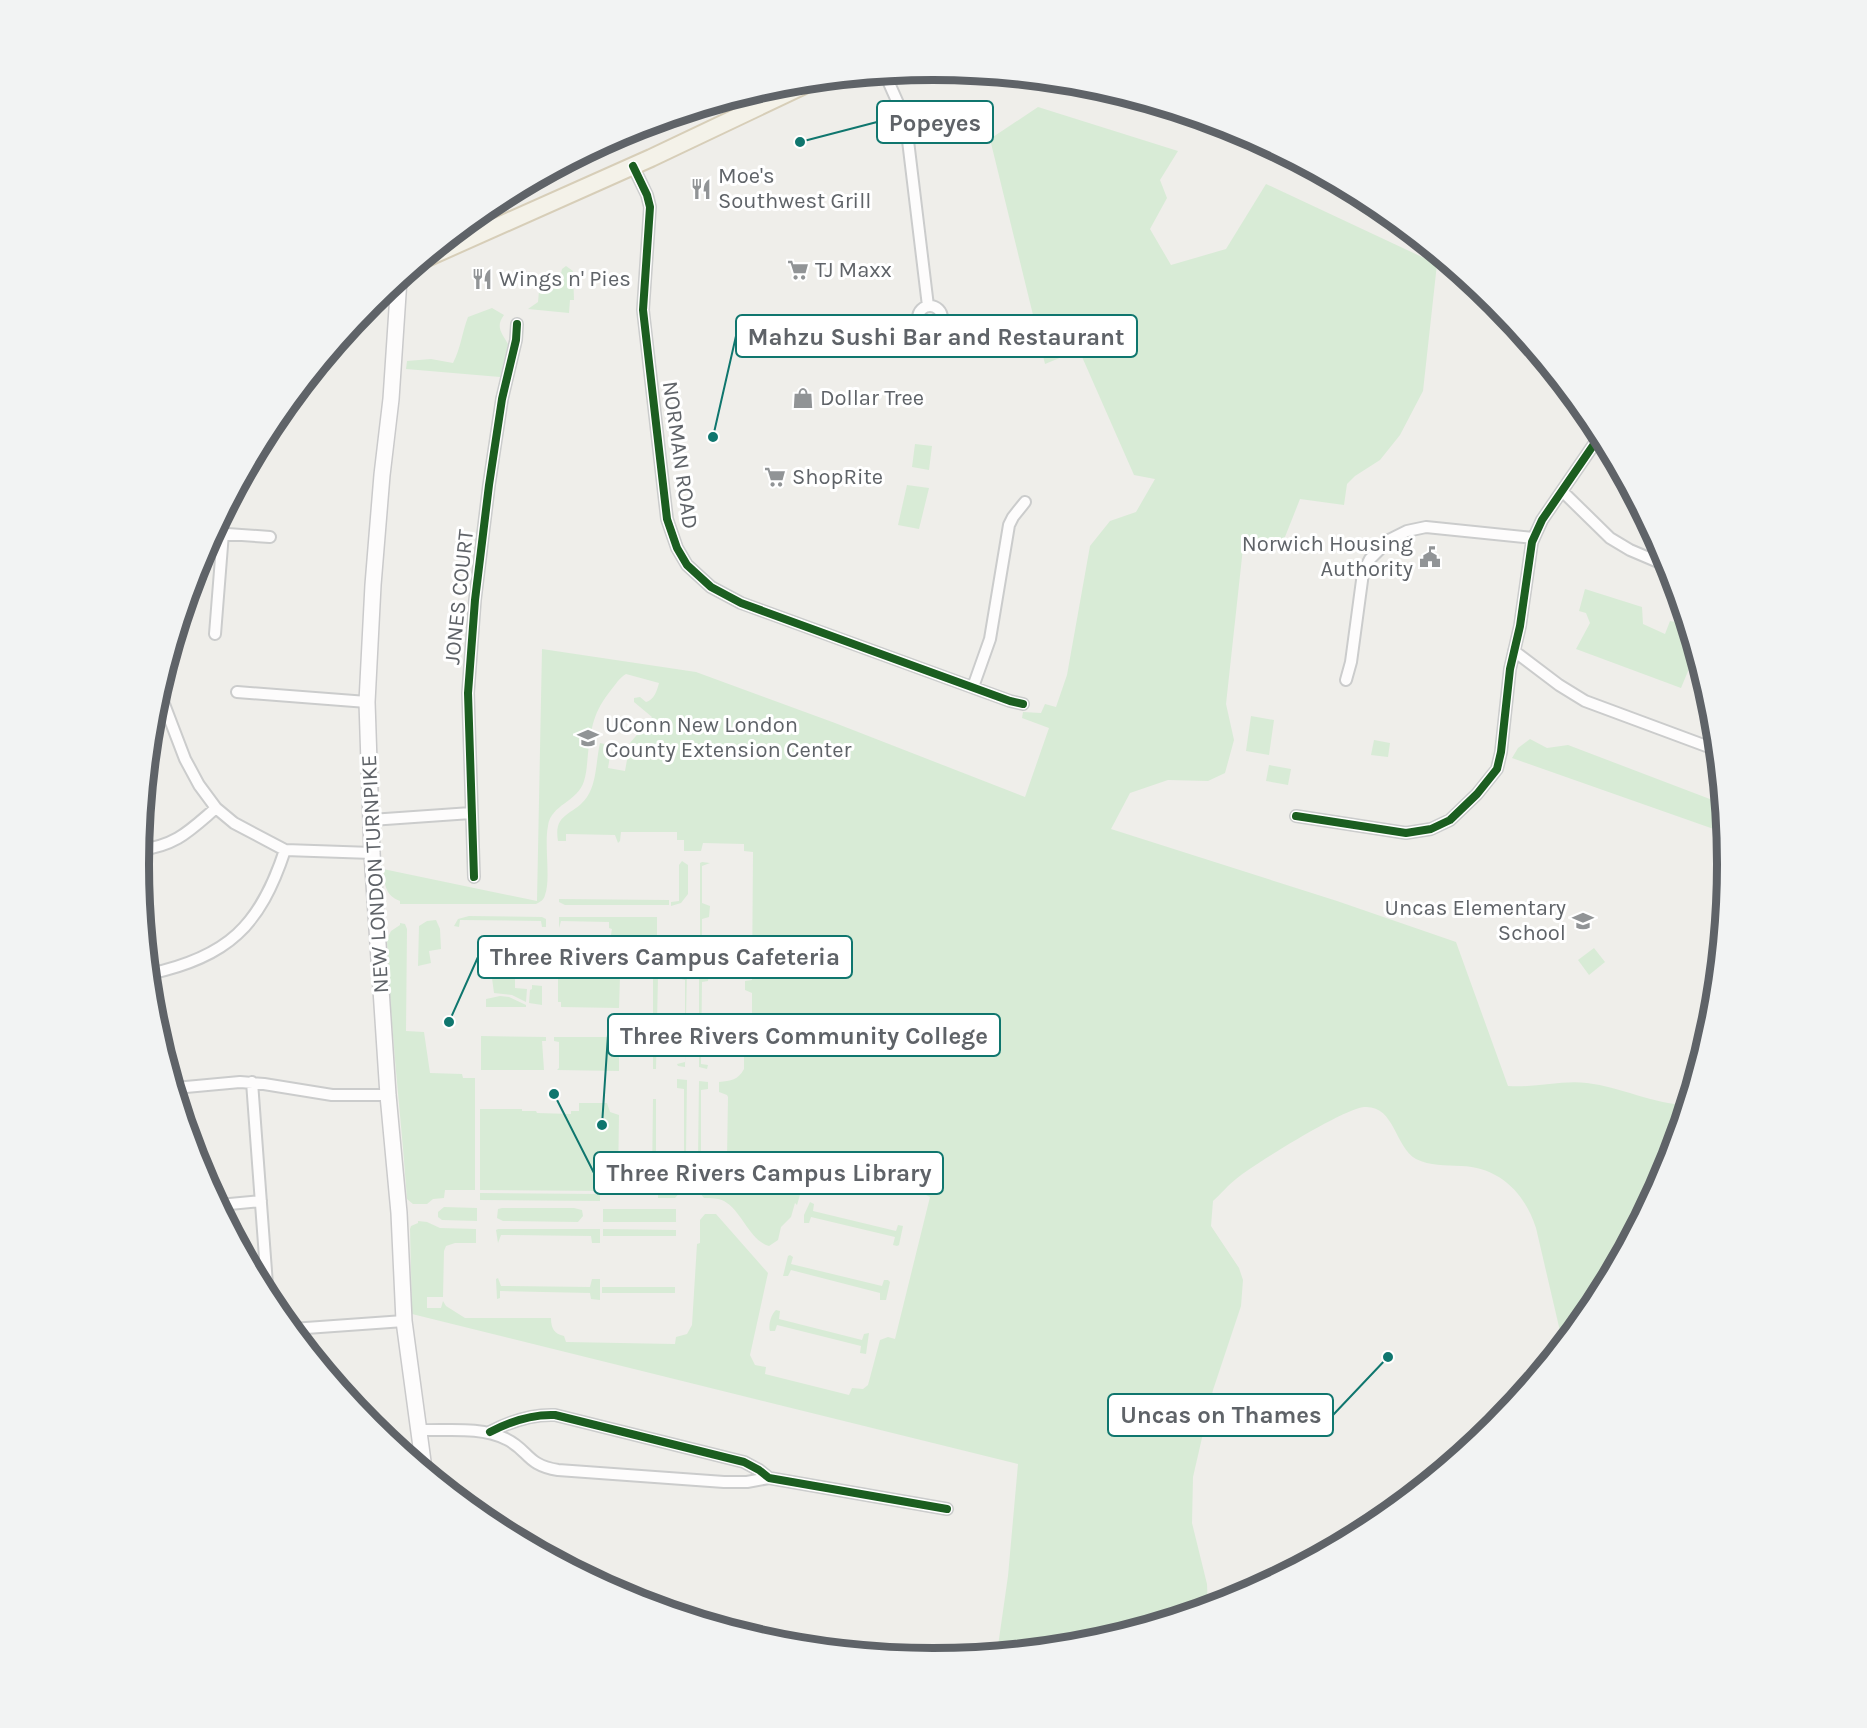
<svg xmlns="http://www.w3.org/2000/svg" width="1867" height="1728" font-family="Karla,sans-serif">
	<rect width="100%" height="100%" fill="#efeeea"/>
	<path fill="#d8ebd6" d="M1038 107 1178 151 1160 180 1167 198 1150 229 1171 265 1226 249 1266 184 1437 264 1423 391 1400 435 1380 460 1355 476 1347 484 1344 505 1300 499 1283 542 1243 548 1226 704 1234 740 1225 773 1208 781 1168 780 1130 793 1111 829 1337 901 1456 942 1508 1086C1535 1088 1561 1080 1587 1083 1621 1087 1653 1104 1687 1105L1668 1169 1594 1306 1563 1344 1536 1228C1525 1193 1499 1167 1461 1166 1445 1165 1430 1166 1416 1159 1394 1146 1395 1105 1364 1107 1345 1108 1254 1164 1236 1179 1228 1185 1221 1194 1213 1201L1211 1226 1239 1268 1243 1280 1241 1306 1213 1390 1193 1477 1192 1523 1207 1584 1208 1608 1088 1644 997 1653 1008 1576 1018 1464 412 1314 410 1229 411 1226 418 1223V1221L427 1222 440 1228 476 1229V1243H455L446 1246 444 1251 443 1297H427V1308H441L443 1301 446 1306 465 1318H551C551 1328 554 1334 564 1336L566 1342 675 1344 676 1337 687 1334 692 1325 697 1244 700 1243V1220L705 1214H716L768 1273 750 1355 755 1365 766 1367 765 1374 849 1395 852 1388 863 1389 868 1385 880 1340 888 1337 895 1339 930 1197 922 1193 923 1187 824 1162 823 1168H814L807 1171 797 1205 795 1203 791 1217 781 1227 778 1240 769 1246C749 1240 742 1211 724 1201 718 1198 711 1198 704 1198L700 1193 701 1183 705 1179V1176C715 1175 718 1169 718 1160L727 1158 728 1097 727 1095 719 1092V1082C731 1081 738 1080 744 1069V1024H752V993L745 990V981L752 980 753 852 744 851V844L703 843 701 851H684V840H677V832H621L620 841 618 843 615 835 566 834V841H558C553 812 574 816 587 797 597 782 596 760 600 743L609 745 608 750H611L608 768 625 771 630 743 652 717 634 702V698L640 697 646 702C654 700 657 691 659 683L626 674C618 679 617 683 611 690 594 711 591 727 588 754 587 762 587 772 584 781 578 802 551 804 548 826 544 845 551 879 545 895 544 900 540 902 536 904H400V901C384 895 385 883 383 869L537 901 542 649 696 672 835 723 1025 797 1049 728 1022 718 1023 712 1041 713 1045 704 1056 707 1067 675 1090 546 1110 521 1136 512 1155 479 1134 475 1079 350 1045 364 990 139Z
		M536 179 541 189 504 205 501 198Z
		M566 266 573 271 574 300H570L569 313 528 309 538 302 539 291 550 280 560 278 562 269Z
		M492 308 504 315C495 327 502 333 508 344L500 377 406 369 407 361 431 359 453 363C461 348 462 332 468 317Z
		M915 444 932 446 929 470 912 467Z
		M907 485 929 488 919 529 898 525Z
		M1585 589 1642 607 1643 624 1665 634 1670 621 1687 624 1689 629 1687 635 1691 637 1696 652 1681 688 1576 649 1590 623 1586 613 1579 611Z
		M1251 716 1274 720 1269 755 1246 751Z
		M1530 739 1547 748 1568 745 1723 804 1725 833 1512 758 1518 748Z
		M1374 740 1390 743 1388 757 1371 755Z
		M1269 765 1291 769 1288 785 1266 781Z
		M682 861 688 865V894L681 903 671 906V902L679 901V865Z
		M702 862 710 863 702 866V903L710 906 709 917 702 919V941L709 942 708 950 703 947 700 937V863Z
		M559 899 669 900V905H565L559 902Z
		M469 916 542 917 546 919V927H542L541 921 460 920 459 927 454 926 458 919Z
		M559 917H657V964H619V951H616V946H609L612 929 609 928V922L561 921 559 928Z
		M436 920 440 929 441 949 429 951 431 963 418 966 419 926 427 921Z
		M400 923 405 924 407 929 406 1031 424 1032 430 1073 462 1074 463 1078H475V1190H445L444 1198 433 1199 427 1204H413L407 1199C401 1112 390 1027 387 939L391 931 400 925Z
		M488 948 515 949V988L527 989 526 1002 512 995 494 993Z
		M1594 948 1605 962 1589 975 1578 960Z
		M681 969 687 970 685 1067 678 1066 677 1064 685 1062V980L678 978Z
		M699 972 709 974 708 981 702 982 701 1064 708 1065 707 1069 699 1067Z
		M611 976H620L619 1008 561 1007V1002H558V979H611Z
		M653 977H658L656 1069H653Z
		M532 985 542 986V1005L529 1003 530 990 532 989Z
		M500 996 509 997 526 1005V1007H486V999Z
		M481 1036 546 1037V1041H542L544 1070H481Z
		M554 1037H619V1071L557 1070 559 1068V1042L554 1041Z
		M677 1079 687 1080 686 1155 682 1159 678 1156 679 1153H684V1089L677 1088Z
		M699 1081 708 1082V1089L701 1090V1160L707 1161 708 1164 706 1166 701 1164 698 1158Z
		M653 1099H656V1179H652Z
		M579 1103H607L610 1112 619 1115 618 1182H621L620 1188 611 1187V1190L601 1189V1191L480 1190V1109H522V1111H536L537 1113 571 1114V1111H579Z
		M658 1182H682L683 1189 675 1198H658Z
		M480 1193 600 1194V1201L480 1200Z
		M810 1202 814 1204 813 1211 896 1231 898 1225 903 1226 899 1245 897 1246 893 1245 895 1237 811 1217 809 1223H804V1215Z
		M444 1207 477 1208V1221L442 1220 438 1217V1212Z
		M502 1208H574L582 1210 583 1216 578 1222 503 1221 497 1218 498 1209Z
		M603 1209H676V1222H603Z
		M498 1229H600V1243H592L591 1236 501 1235 498 1243 496 1230Z
		M603 1229 676 1230V1236H603Z
		M790 1255 793 1257 791 1264 882 1286 884 1280H888L890 1282 886 1300H880V1293L791 1270 788 1276H783L788 1256Z
		M498 1278 501 1286 590 1287 592 1279H600V1300L591 1299 590 1293 500 1291V1298L497 1299 496 1279Z
		M602 1287H675V1293H602Z
		M776 1310 780 1311 779 1319 862 1340 864 1334 869 1333 866 1354 860 1353 861 1346 777 1325 775 1331H770C768 1326 771 1314 776 1310Z"/>
	<g fill="none" stroke-linecap="round" stroke-linejoin="round">
		<defs>
			<path id="minor" d="M885 74 901 110 906 124 928 306
				M633 166 647 195 650 207 643 310 667 519 677 548 687 565 711 587 741 603 1010 701 1023 704
				M918 318a12 12 0 1 1 24 0a12 12 0 1 1-24 0Z
				M1562 491 1610 538 1630 550 1670 567
				M213 533 270 537
				M215 634 223 533
				M1514 651 1559 685 1585 701 1717 750
				M1346 680 1351 662 1363 573 1370 559 1389 540 1407 531 1426 527 1533 538
				M973 687 990 639 1009 525 1013 517 1025 502
				M159 691 185 759 199 785 216 808 234 823 285 850 372 853
				M237 692 367 702
				M1296 816 1406 833 1431 829 1450 820 1477 794 1497 769 1501 752 1510 669 1520 626 1532 542 1542 520 1601 434
				M371 820 471 813
				M140 850C177 845 189 831 216 808
				M474 877 468 693 475 600 489 485 502 399 516 340 517 324
				M149 974C228 957 260 926 285 850
				M252 1082 268 1298
				M175 1088 240 1082 264 1084 332 1095H388
				M219 1205 261 1201
				M292 1329 404 1321
				M418 1430C446 1431 481 1426 506 1439 529 1450 526 1465 558 1470L724 1482H747L769 1478
				M490 1432C511 1421 532 1414 555 1415L744 1462 759 1470 769 1478 947 1509"/>
			<path id="secondary" d="M399 279 391 399 382 475 373 585 367 702 372 853 388 1095 399 1213 404 1321 424 1469"/>
			<path id="primary" d="M422 260 651 158 813 81"/>
		</defs>
		<use href="#minor" stroke="#cbcccc" stroke-width="14"/>
		<use href="#secondary" stroke="#cacacb" stroke-width="18"/>
		<use href="#primary" stroke="#d7ceb8" stroke-width="20"/>
		<use href="#minor" stroke="#fdfcfc" stroke-width="10"/>
		<use href="#secondary" stroke="#fdfcfc" stroke-width="15"/>
		<use href="#primary" stroke="#f4f2e9" stroke-width="16"/>
		<defs>
			<path id="cycleway" d="M633 166 647 195 650 207 643 310 667 519 677 548 687 565 711 587 741 603 1010 701 1023 704
				M1296 816 1406 833 1431 829 1450 820 1477 794 1497 769 1501 752 1510 669 1520 626 1532 542 1542 520 1601 434
				M474 877 468 693 475 600 489 485 502 399 516 340 517 324
				M490 1432C511 1421 532 1414 555 1415L744 1462 759 1470 769 1478 947 1509"/>
		</defs>
		<use href="#cycleway" stroke="#fff" stroke-width="11"/>
		<use href="#cycleway" stroke="#1b5e20" stroke-width="8"/>
	</g>
	<defs>
		<symbol id="restaurant-bare" viewBox="-9 -9 18 18"><path d="M-5-6h1v4h1v-4h1v4h1v-4h1v5L-1.5 .5V6h-2V.5L-5-1ZM5-6V6H3V1.5H1.5Q1.5-4 5-6Z" fill="#919496" stroke="#fff" stroke-width="2.5" paint-order="stroke"/></symbol>
		<symbol id="supermarket-bare" viewBox="-9 -9 18 18"><path d="M-6-5.5h2.5l.6 2H6L4.5 2H-2.5L-4.4-4H-6ZM-1.5 3.2a1.3 1.3 0 1 0 .1 0ZM3 3.2a1.3 1.3 0 1 0 .1 0Z" fill="#919496" stroke="#fff" stroke-width="2.5" paint-order="stroke"/></symbol>
		<symbol id="shop-bare" viewBox="-9 -9 18 18"><path d="M-5-2.5h2.3a2.7 3.5 0 0 1 5.4 0H5L5.5 6h-11ZM-1.5-2.5h3a1.5 2.3 0 0 0-3 0Z" fill="#919496" stroke="#fff" stroke-width="2.5" paint-order="stroke"/></symbol>
		<symbol id="civic-bare" viewBox="-9 -9 18 18"><path d="M-.6-6.5H3V-4.5H.6V-3L4-1V1h2V6H-6V1h2V-1L-.6-3ZM-1.2 2.5V6h2.4V2.5Z" fill="#919496" stroke="#fff" stroke-width="2.5" paint-order="stroke"/></symbol>
		<symbol id="university-bare" viewBox="-9 -9 18 18"><path d="M0-5L7-2L0 1L-7-2ZM-4 1L0 2.5L4 1V4Q0 6-4 4Z" fill="#919496" stroke="#fff" stroke-width="2.5" paint-order="stroke"/></symbol>
		<symbol id="school-bare" viewBox="-9 -9 18 18"><path d="M0-5L7-2L0 1L-7-2ZM-4 1L0 2.5L4 1V4Q0 6-4 4Z" fill="#919496" stroke="#fff" stroke-width="2.5" paint-order="stroke"/></symbol>
	</defs>
	<g fill-rule="evenodd">
		<use href="#restaurant-bare" x="686" y="174" width="30" height="30"/>
		<use href="#supermarket-bare" x="783" y="255" width="30" height="30"/>
		<use href="#restaurant-bare" x="467" y="264" width="30" height="30"/>
		<use href="#shop-bare" x="788" y="383" width="30" height="30"/>
		<use href="#supermarket-bare" x="760" y="462" width="30" height="30"/>
		<use href="#civic-bare" x="1415" y="542" width="30" height="30"/>
		<use href="#university-bare" x="573" y="723" width="30" height="30"/>
		<use href="#school-bare" x="1568" y="906" width="30" height="30"/>
	</g>
	<g text-anchor="middle" dominant-baseline="central" stroke-width="6" stroke-linejoin="round" paint-order="stroke">
		<g font-size="22" fill="#5f6368" stroke="#fff" text-anchor="start">
			<text x="718" y="176">Moe's<tspan x="718" dy="25">Southwest Grill</tspan></text>
			<text x="815" y="270">TJ Maxx</text>
			<text x="499" y="279">Wings n' Pies</text>
			<text x="820" y="398">Dollar Tree</text>
			<text x="792" y="477">ShopRite</text>
			<text x="1413" y="544" text-anchor="end">Norwich Housing<tspan x="1413" dy="25">Authority</tspan></text>
			<text x="605" y="725">UConn New London<tspan x="605" dy="25">County Extension Center</tspan></text>
			<text x="1566" y="908" text-anchor="end">Uncas Elementary<tspan x="1566" dy="25">School</tspan></text>
		</g>
		<g font-size="22" fill="#5f6368" stroke="#fff">
			<text transform="translate(680 455) rotate(82)">NORMAN ROAD</text>
			<text transform="translate(459 597) rotate(-84)">JONES COURT</text>
			<text transform="translate(375 874) rotate(-93)">NEW LONDON TURNPIKE</text>
		</g>
	</g>
	<path d="M0 0H1867V1728H0ZM149 864a784 784 0 1 1 1568 0a784 784 0 1 1-1568 0Z" fill="#f2f3f3" fill-rule="evenodd"/>
	<path fill="none" stroke="#5f6368" stroke-width="8" d="M149 864a784 784 0 1 1 1568 0a784 784 0 1 1-1568 0Z"/>
	<path fill="none" stroke="#0f766e" stroke-width="2" d="M800 142L877 122M713 437L736 336M449 1022L478 957M602 1125L608 1035M554 1094L594 1173M1388 1357L1333 1415"/>
	<g fill="#0f766e" stroke="#fff" stroke-width="2">
		<circle cx="800" cy="142" r="6"/>
		<circle cx="713" cy="437" r="6"/>
		<circle cx="449" cy="1022" r="6"/>
		<circle cx="602" cy="1125" r="6"/>
		<circle cx="554" cy="1094" r="6"/>
		<circle cx="1388" cy="1357" r="6"/>
	</g>
	<g fill="#fff" stroke="#0f766e" stroke-width="2">
		<rect x="877" y="101" width="116" height="42" rx="6"/>
		<rect x="736" y="315" width="401" height="42" rx="6"/>
		<rect x="478" y="936" width="374" height="42" rx="6"/>
		<rect x="608" y="1014" width="392" height="42" rx="6"/>
		<rect x="594" y="1152" width="349" height="42" rx="6"/>
		<rect x="1108" y="1394" width="225" height="42" rx="6"/>
	</g>
	<g font-size="24" text-anchor="middle" font-weight="bold" fill="#5f6368">
		<text x="935" y="131">Popeyes</text>
		<text x="936" y="345">Mahzu Sushi Bar and Restaurant</text>
		<text x="665" y="965">Three Rivers Campus Cafeteria</text>
		<text x="804" y="1044">Three Rivers Community College</text>
		<text x="769" y="1181">Three Rivers Campus Library</text>
		<text x="1221" y="1423">Uncas on Thames</text>
	</g>
</svg>
